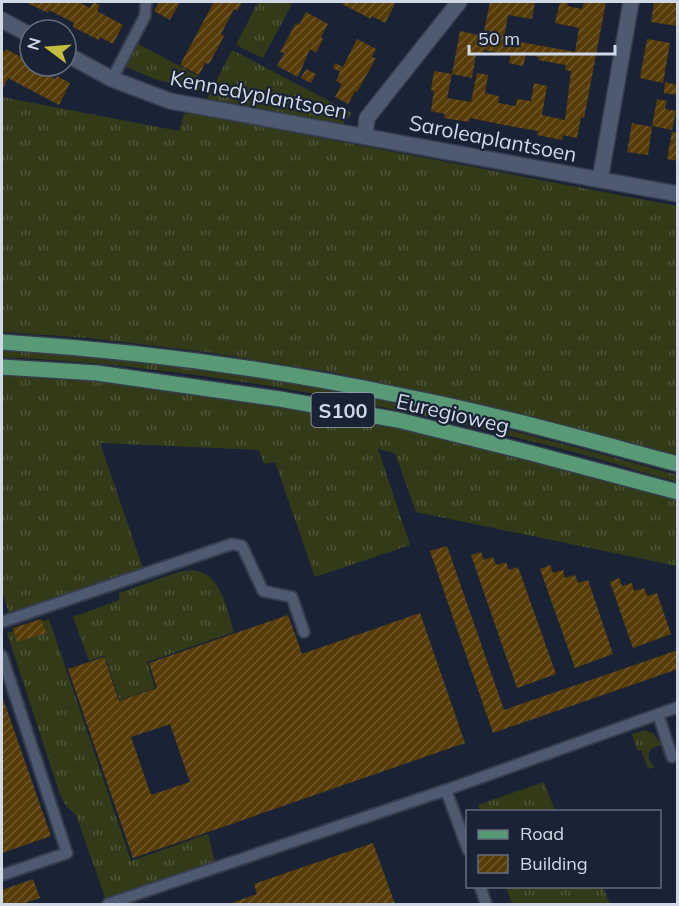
<svg xmlns="http://www.w3.org/2000/svg" width="679" height="906" font-family="Mulish,sans-serif">
	<defs>
		<pattern id="grass-tufts" width="24" height="20" patternUnits="userSpaceOnUse" patternTransform="scale(1.5)"><rect width="24" height="20" fill="#323a18"/><path d="M3 7l-1-3M5 7V3M7 7l1-3M15 17l-1-3M17 17v-4M19 17l1-3" fill="none" stroke="#4f563a"/></pattern>
		<pattern id="building-hatch" width="6" height="6" patternUnits="userSpaceOnUse" patternTransform="scale(1.5)"><rect width="6" height="6" fill="#573c08"/><path d="M-1 1l2-2M0 6l6-6M5 7l2-2" fill="none" stroke="#6e582c"/></pattern>
	</defs>
	<rect width="100%" height="100%" fill="#1a2336"/>
	<path fill="url(#grass-tufts)" d="M258 2H293L263 58 236 45Z
		M137 43 209 82 203 91 154 79 124 66Z
		M232 50 352 113 342 125 207 99Z
		M2 97 179 131 184 114 190 113 677 206V456L513 413 336 373 207 352 89 338 2 332Z
		M2 349C94 356 185 364 276 380 412 403 545 438 677 475V482C631 469 585 454 538 443 364 399 181 365 2 357Z
		M2 371 86 377 287 405 484 445 677 499V566L416 512 395 453 378 449 410 545 315 577 275 462 264 464 259 450 100 443 143 568 9 613 2 591Z
		M192 570C222 573 226 608 234 632L147 662 155 688 120 700 104 656 89 661 73 617 119 600V593L179 572Z
		M49 619 131 861 208 834 215 861 106 900 76 815 66 806 60 794 7 633Z
		M645 730 653 733 662 746C648 745 644 758 655 767L648 769 641 750H637L632 734Z
		M544 782 555 811H480L478 805Z
		M506 887H603L610 904H512Z"/>
	<path fill="url(#building-hatch)" fill-rule="evenodd" d="M25 2H79L90 8 93 2 100 5 97 11 123 25 113 44 100 37 99 40 73 27 74 23 49 10 48 13Z
		M159 2H180L170 20 154 11Z
		M214 2H242L237 11 234 9 221 34 224 36 209 64 205 63 199 75 180 65Z
		M343 2H391L395 4 385 23 372 16 371 19 342 4Z
		M490 2H535L532 19 508 15 504 39 575 52 579 28 555 23 560 2H568L567 6 582 9 584 2H606L584 118 581 117 577 138 563 135 562 140 537 135 538 131 504 125 470 118 469 122 444 118 445 114 431 111 434 91 431 90 434 71 452 74 447 98 471 102 477 73 488 75 485 93 499 96 498 103 516 106 517 99 531 101 534 83 547 86 542 115 565 120 571 71 565 70 566 65 538 60 539 57 526 55 523 66 509 63 511 55 484 50 483 55 476 54 472 78 452 74 460 31 483 36Z
		M654 2H678V26L651 22Z
		M306 12 328 24 321 37 323 39 316 53 310 49 298 77 277 66 284 53 280 52 296 23 299 25Z
		M357 39 376 49 372 57 376 58 357 92 355 91 348 104 335 97 342 84 336 81 340 72 333 68 335 63 343 67Z
		M647 39 670 43 663 83 640 78Z
		M6 49 30 62V66L56 79 57 76 70 83 59 105 8 78 2 90V51L5 52Z
		M306 69 316 74 311 83 301 78Z
		M665 82 678 85V95L664 93Z
		M657 99 667 101 665 109 676 111 672 130 652 126Z
		M632 123 652 127 648 155 627 152Z
		M672 132 678 133V161L667 159Z
		M447 546 504 710 678 650V669L493 733 430 551Z
		M481 552 484 560 493 557 496 565 506 562 509 570 518 567 556 674 517 688 471 555Z
		M550 565 553 573 563 570 565 578 575 575 578 583 588 580 613 654 575 668 540 569Z
		M619 578 622 586 632 583 634 591 644 588 647 596 657 593 671 634 633 648 610 582Z
		M420 613 465 743 133 858 68 669 104 657 119 701 157 688 149 663 288 615 302 654ZM170 724 190 782 151 795 131 737Z
		M41 619 46 633 17 642 13 628Z
		M2 696 51 836 2 853Z
		M373 843 395 904H229L257 894 254 884Z
		M33 879 40 898 22 904H2V890Z"/>
	<g fill="none" stroke-linecap="round" stroke-linejoin="round">
		<defs>
			<path id="lane" d="M112 79 145 16 146 2
				M2 622 232 544 242 546 263 591 292 597 304 632
				M2 656 67 853 2 875
				M658 714 672 757
				M446 790 678 707
				M480 886 486 904
				M108 904 446 790 468 850"/>
			<path id="street" d="M2 20 30 35
				M66 54 112 79 170 101 678 194
				M365 136 367 118 459 2
				M600 180 631 2"/>
			<path id="primary" d="M2 342C136 351 271 368 403 396 496 414 587 440 678 464
				M2 367 97 373 280 399 398 420 531 453 678 492"/>
		</defs>
		<use href="#lane" stroke="#363d4d" stroke-width="14"/>
		<use href="#street" stroke="#363d4d" stroke-width="18"/>
		<use href="#primary" stroke="#363d4d" stroke-width="18"/>
		<use href="#lane" stroke="#4e5a70" stroke-width="10"/>
		<use href="#street" stroke="#4e5a70" stroke-width="15"/>
		<use href="#primary" stroke="#589a75" stroke-width="15"/>
	</g>
	<g text-anchor="middle" dominant-baseline="central" stroke-width="4.5" stroke-linejoin="round" paint-order="stroke">
		<rect fill="#1a2336" stroke="#9ba2b1" stroke-width="1.5" x="311.5" y="393" width="63" height="34" rx="4.5"/>
		<g font-size="20" font-weight="bold" fill="#d2d9e6">
			<text x="343" y="410">S100</text>
		</g>
		<g font-size="21" fill="#d2d9e6" stroke="#1a2336">
			<text transform="translate(259 94) rotate(11)">Kennedyplantsoen</text>
			<text transform="translate(493 138) rotate(11)">Saroleaplantsoen</text>
			<text transform="translate(453 413) rotate(13)">Euregioweg</text>
		</g>
	</g>
	<rect width="679" height="906" fill="none" stroke="#d2d9e6" stroke-width="6"/>
	<rect x="466" y="810" width="195" height="78" fill="#1a2336" stroke="#646c7c" stroke-width="1.5"/>
	<rect x="478" y="830" width="30" height="9" fill="#589a75" stroke="#646c7c" stroke-width="1.5"/>
	<text x="520" y="840" font-size="18" fill="#d2d9e6">Road</text>
	<rect x="478" y="855" width="30" height="18" fill="url(#building-hatch)" stroke="#646c7c" stroke-width="1.5"/>
	<text x="520" y="870" font-size="18" fill="#d2d9e6">Building</text>
	<g transform="translate(48 48) rotate(286)"><circle r="28" fill="#1a2336" stroke="#646c7c" stroke-width="1.5"/>
	<path d="M0-4.5L10 22L0 15L-10 22Z" fill="#c4bc3d"/>
	<text y="-9" font-size="16" font-weight="bold" text-anchor="middle" fill="#d2d9e6">N</text>
	</g>
	<path d="M469 45v9h146v-9" fill="none" stroke="#d2d9e6" stroke-width="3"/>
	<text x="478" y="45" font-size="18" fill="#d2d9e6" stroke="#1a2336" stroke-width="4.5" paint-order="stroke">50 m</text>
</svg>
